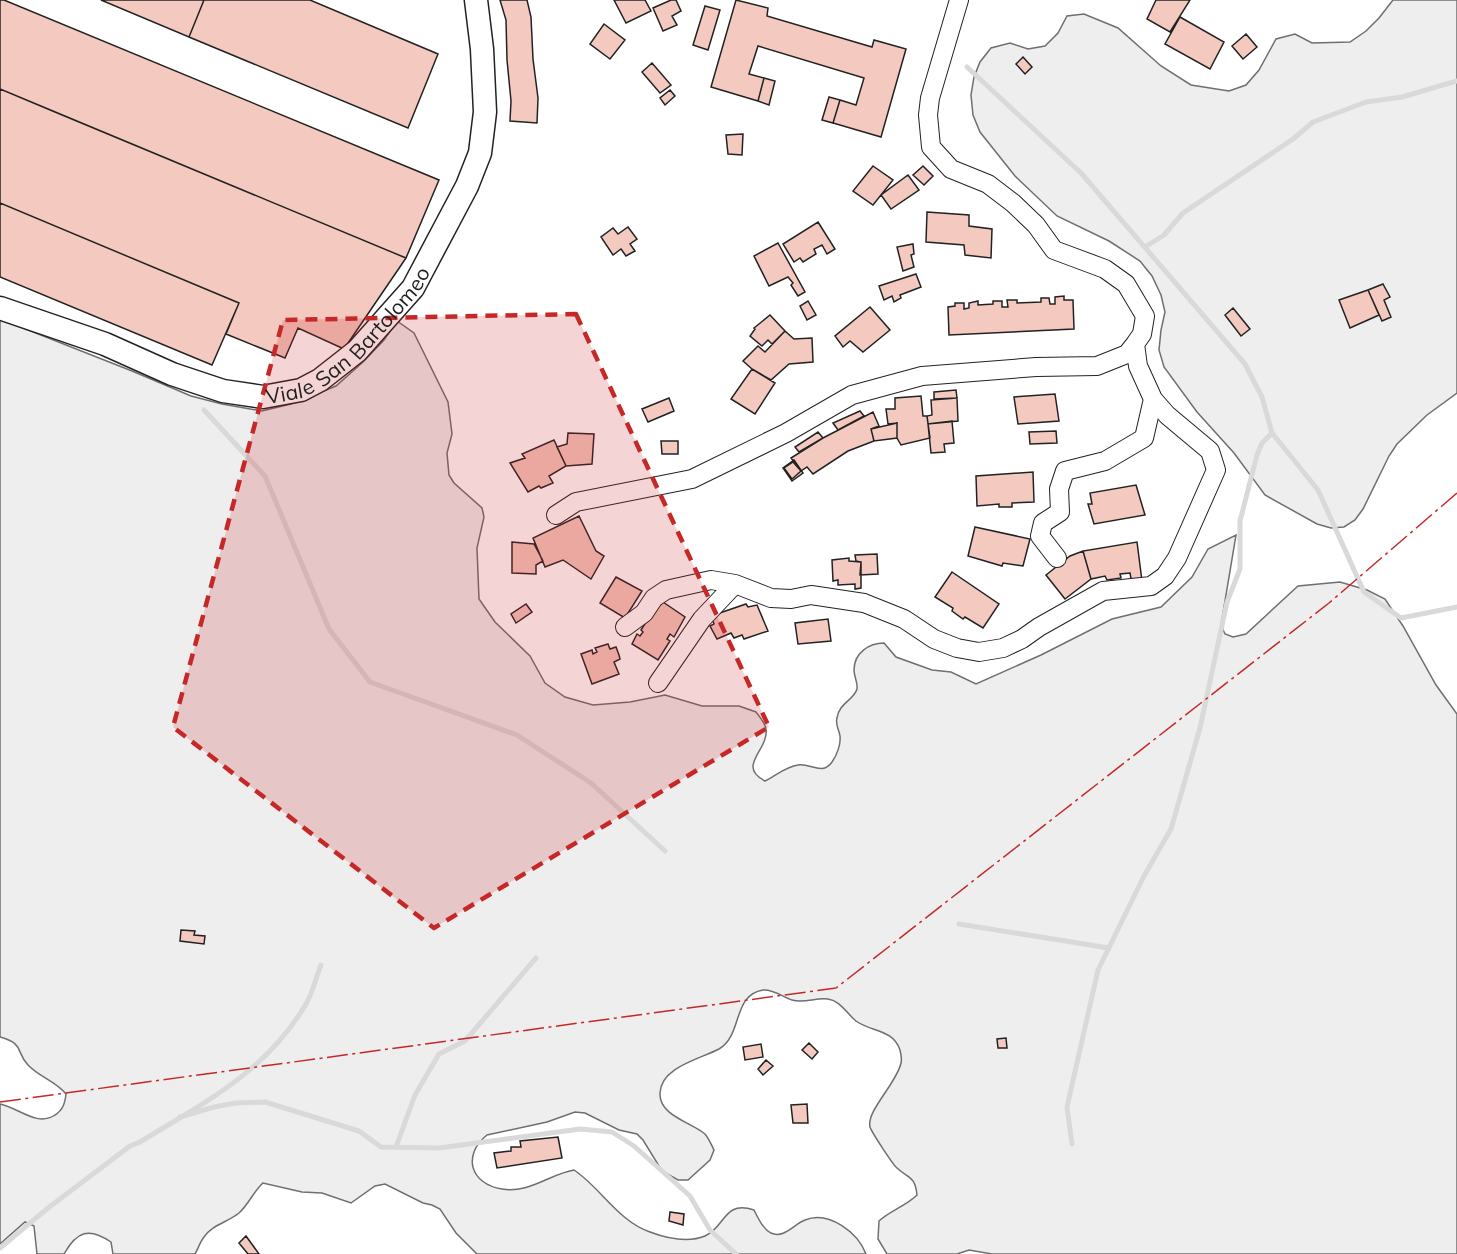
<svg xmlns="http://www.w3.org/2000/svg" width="1457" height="1254" font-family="Mulish,sans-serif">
	<rect width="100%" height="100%" fill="#fff"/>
	<path fill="#eee" stroke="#6f6f6f" stroke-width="1.5" d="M1393 0H1457V393L1427 415 1397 444 1389 456 1363 509 1355 520 1344 527 1331 528 1317 524 1265 495 1234 453 1197 412 1164 367 1159 350 1161 330 1165 312 1161 295 1152 276 1140 261 1109 241 1057 216 1015 176 980 132 973 115 971 95 974 77 980 62 991 48 1010 43 1028 49 1045 46 1058 33 1067 16 1084 14 1118 28 1161 66 1191 85 1229 91 1246 85 1259 70 1276 39 1295 34 1312 43 1350 42 1366 31 1379 18Z
		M0 319 132 371 191 396 222 404 262 411 291 404 336 386 363 362 384 340 397 321 414 333 448 402 452 434 447 453 449 475 454 483 482 508 484 517 477 548 479 599 495 622 530 656 545 683 565 697 593 705 630 702 665 695 702 706H739L756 712C760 717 765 723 766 729 769 750 736 766 765 781 775 776 787 766 798 765 811 763 822 776 832 762 837 755 841 744 840 736 839 729 835 725 837 718 839 703 854 700 857 689 858 683 854 676 854 670 854 653 869 643 884 643L896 657 932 670 951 672 976 684 1041 655 1112 619 1161 607 1192 577 1208 549 1236 535 1221 625 1225 634 1233 637 1246 634 1298 586 1340 582 1367 590 1385 599 1403 626 1436 685 1457 714V1254H992L969 1250 957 1254H887L878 1239 879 1221C891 1210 906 1206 917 1195 915 1176 909 1179 897 1168 893 1165 871 1131 870 1127 866 1111 897 1083 901 1063 902 1059 901 1054 900 1050 893 1029 871 1032 856 1021 846 1013 841 1001 828 999 816 997 804 1004 792 1000 783 997 773 989 763 990 732 995 743 1035 719 1049 700 1059 661 1067 660 1093 659 1116 691 1122 705 1134 709 1139 711 1144 714 1150L710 1160 688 1180H678L662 1171 643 1140 637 1134 619 1130 585 1113 575 1112 547 1122 487 1135C462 1155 470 1184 502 1189 528 1194 550 1174 574 1170 601 1188 618 1221 650 1232 666 1238 688 1243 705 1236 726 1227 723 1200 754 1210 758 1218 763 1229 771 1233 784 1239 794 1224 805 1220 829 1210 858 1233 866 1254H477L456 1233 440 1209 432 1205 423 1203 385 1184 375 1186 351 1203 322 1193 302 1192 263 1183C253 1192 249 1204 239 1213 228 1222 212 1225 204 1237 200 1242 198 1249 195 1254H113L111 1242C89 1227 77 1231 64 1254H37L34 1226 25 1222 0 1244V1104C19 1108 37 1127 55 1115 63 1110 65 1103 66 1094 56 1081 39 1077 28 1065 15 1051 25 1044 0 1037Z"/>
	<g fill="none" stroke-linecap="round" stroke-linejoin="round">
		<path stroke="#d9d9d9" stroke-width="5" d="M967 67 1081 173 1245 364 1262 397 1272 433 1318 490 1364 592 1401 618 1457 607
			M1145 247 1164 235 1183 213 1293 139 1313 122 1366 102 1402 97 1457 81
			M204 410 265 476 329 629 370 682 517 735 591 783 665 851
			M959 924 1109 948
			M180 1117 214 1107 236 1103 265 1102 359 1131 381 1147 439 1148 580 1129 612 1132 634 1146 690 1196 710 1230 736 1254
			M1072 1144 1067 1107 1098 970 1144 876 1171 829 1200 728 1227 602 1240 569V521L1257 455 1262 443 1272 433
			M396 1147 415 1095 439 1054 465 1041 536 958
			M0 1248 48 1208 130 1146 140 1142C205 1102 266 1072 306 1004 313 992 316 977 321 965"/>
	</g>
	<path fill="#f3c9c0" stroke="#222" stroke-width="1.5" d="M0 0H4L439 180 406 258 0 89Z
		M101 0H204L189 37Z
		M204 0H310L438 54 408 128 189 37Z
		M500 0H527L531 17 533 59 538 98 537 123 510 121 511 101 507 60 506 20Z
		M614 0H645L651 11 626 23Z
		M671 0H676L681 11 672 16 677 25 663 31 653 8Z
		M736 0 768 8 767 16 872 47 874 40 906 49 881 137 833 123 840 100 856 105 864 78 758 46 749 74 764 78 758 101 711 87Z
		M1156 0H1190L1170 32 1147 19Z
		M705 6 720 10 708 50 693 45Z
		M1180 17 1224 42 1210 69 1165 44Z
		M604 24 625 40 610 59 590 44Z
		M1246 34 1257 47 1243 59 1232 46Z
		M1023 57 1032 67 1025 74 1016 64Z
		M652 63 671 85 660 93 642 72Z
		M764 78 775 81 769 105 758 101Z
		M0 89 55 112 406 258 344 349 298 328 285 358 226 334 239 303 0 203Z
		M670 90 675 96 665 105 660 98Z
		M829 97 840 100 833 123 822 120Z
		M743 134 742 155 728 154 726 135Z
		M873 166 893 180 873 205 853 191Z
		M923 166 933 176 924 185 913 175Z
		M908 175 919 190 891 209 881 195Z
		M0 203 239 303 212 365 0 277Z
		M927 212 969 215V226L992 229 991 258 965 255 964 245 926 242Z
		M818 222 835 249 827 254 822 245 814 249 816 254 803 262 800 258 794 262 783 244Z
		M628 227 637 239 630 244 635 251 626 256 621 249 613 255 601 237 613 228 618 234Z
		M778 243 805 292 798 296 791 285 793 283 788 277 769 286 754 256Z
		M913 244 914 254 911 255 914 267 903 271 897 247Z
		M916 274 921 287 900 295 901 298 894 302 892 296 884 300 879 286Z
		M1383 284 1390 297 1384 300 1391 317 1382 321 1368 290Z
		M1368 290 1379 315 1350 328 1339 300Z
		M1064 296V300H1073L1074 329 949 335 948 307 955 306V303H964V309L969 308V303L978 301V305L993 304V301H1002V307H1008L1007 300H1017V303L1041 302V298H1049L1050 304H1055V297Z
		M808 301 816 315 807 320 800 306Z
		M870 307 890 330 863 352 850 341 843 347 835 336Z
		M1233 308 1250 329 1241 336 1225 315Z
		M770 315 785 331 772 344 768 340 762 346 750 336 755 329 754 328Z
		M785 331 794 339 812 338 813 362 789 364 771 380 752 369 743 361 758 346 765 352Z
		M752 369 775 383 755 414 731 399Z
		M956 390 957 398 934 399V392Z
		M1055 394 1059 421 1018 424 1014 397Z
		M921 396 923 416H927L930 438 901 445 897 438V423L888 424 886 409H895V398Z
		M669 398 674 411 648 422 642 409Z
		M957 398 958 421 928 424 927 416 932 415 931 400Z
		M860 411 864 416 838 430 833 423Z
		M873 412 879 426 871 429 874 441 848 451 813 474 807 467 801 471 791 458 823 438Z
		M952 421 954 443 944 444 945 452 931 453 928 424Z
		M897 423V438L874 441 871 429Z
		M1056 431 1057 443 1030 444 1029 432Z
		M818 432 823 438 799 452 795 447Z
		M568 433 594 434 592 464 566 466 557 447 567 444Z
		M554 440 566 466 549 476 553 483 541 488 539 486 528 492 510 463 525 458 522 454Z
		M661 441H678V454H662Z
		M794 460 803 473 792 481 783 468Z
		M793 462 801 471 792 479 784 468Z
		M1033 472 1034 502 1012 503V507H999V504L977 506 976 476Z
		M1136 485 1145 515 1094 524 1088 504H1092L1090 493Z
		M579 516 596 551 604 556 591 579 563 560 545 567 533 538Z
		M975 527 1030 539 1023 566 1003 563 1002 566 968 556Z
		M512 542 534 544 543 561 536 565V574L512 573Z
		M1137 542 1142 581 1132 584 1130 573 1120 574 1121 578 1107 580 1105 576 1091 579 1083 551Z
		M1083 551 1091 579 1065 599 1046 575 1070 556Z
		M877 554 878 574 860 575 861 562 856 561 855 555Z
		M849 558V561L861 562V588L855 589V584L838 585V580L833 581 832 560Z
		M952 572 999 604 983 628 965 617 963 619 952 611 953 608 935 597Z
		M616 577 642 591 625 618 600 603Z
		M660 600 685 617 674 637 670 634 667 639 670 641 658 660 632 644 637 634 640 636 643 632 641 630Z
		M526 604 532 612 516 623 511 614Z
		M746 604 748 607 757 605 768 631 744 639 742 635 734 638 731 633 717 639 710 626 714 624 711 616Z
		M828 619 831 641 798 644 795 623Z
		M608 644 610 649 616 647 619 655 620 659 614 662 619 674 592 684 581 654 592 650 593 654 597 652 595 648Z
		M181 930 195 931 194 935 205 936 204 944 180 941Z
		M1006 1038 1007 1048H998L997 1039Z
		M809 1043 818 1052 812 1059 802 1050Z
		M761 1044 763 1057 745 1060 743 1047Z
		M766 1060 773 1066 763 1075 758 1069Z
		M807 1104 808 1123H793L791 1105Z
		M558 1137 562 1158 497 1168 494 1153 511 1151V1147H521L520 1141Z
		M670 1212 684 1214 683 1225 669 1221Z
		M246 1236 259 1254H248L239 1243Z"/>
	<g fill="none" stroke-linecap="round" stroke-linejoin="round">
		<defs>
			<path id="minor" d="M556 515 576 502 692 479 786 433 852 395 922 376 1036 367 1097 366 1127 354 1135 344 1142 334 1145 316 1126 284 1105 269 1054 250 1036 225 1013 203 988 184 951 169 931 147 928 115 930 98 959 0
				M1057 558 1040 536 1043 523 1060 512 1059 489 1065 471 1105 461 1144 438 1153 399
				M625 627 644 613 654 598 666 590 711 580 735 584 771 598 791 599 811 595 864 603 904 619 934 639 957 648 979 652 1003 648 1022 639 1039 627 1103 591 1151 586 1165 576 1177 558 1216 470 1210 451 1167 415 1153 399 1138 366 1135 344
				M658 683 702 619 735 584"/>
			<g id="major">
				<path id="s1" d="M0 308 105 344 172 374 223 391 263 397 301 390 320 380 357 351 413 288 467 186 480 153 485 112 482 49 476 0"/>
			</g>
		</defs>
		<use href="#minor" stroke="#222" stroke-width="20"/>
		<use href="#major" stroke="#222" stroke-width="25"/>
		<use href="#minor" stroke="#fff" stroke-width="18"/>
		<use href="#major" stroke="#fff" stroke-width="22"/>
		<path stroke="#c62828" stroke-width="1.5" stroke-dasharray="21 4.5 3 4.5" stroke-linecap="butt" d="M0 1102 836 988 1329 603 1457 493"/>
	</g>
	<path fill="#c62828" fill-opacity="0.2" stroke="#c62828" stroke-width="4.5" stroke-dasharray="12 8" stroke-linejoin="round" d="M576 314 769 727 434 928 173 727 283 320Z"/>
	<g text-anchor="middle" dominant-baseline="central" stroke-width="4.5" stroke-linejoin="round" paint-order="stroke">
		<g font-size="21" fill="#222" stroke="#fff">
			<text stroke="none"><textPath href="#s1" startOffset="387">Viale San Bartolomeo</textPath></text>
		</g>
	</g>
</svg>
